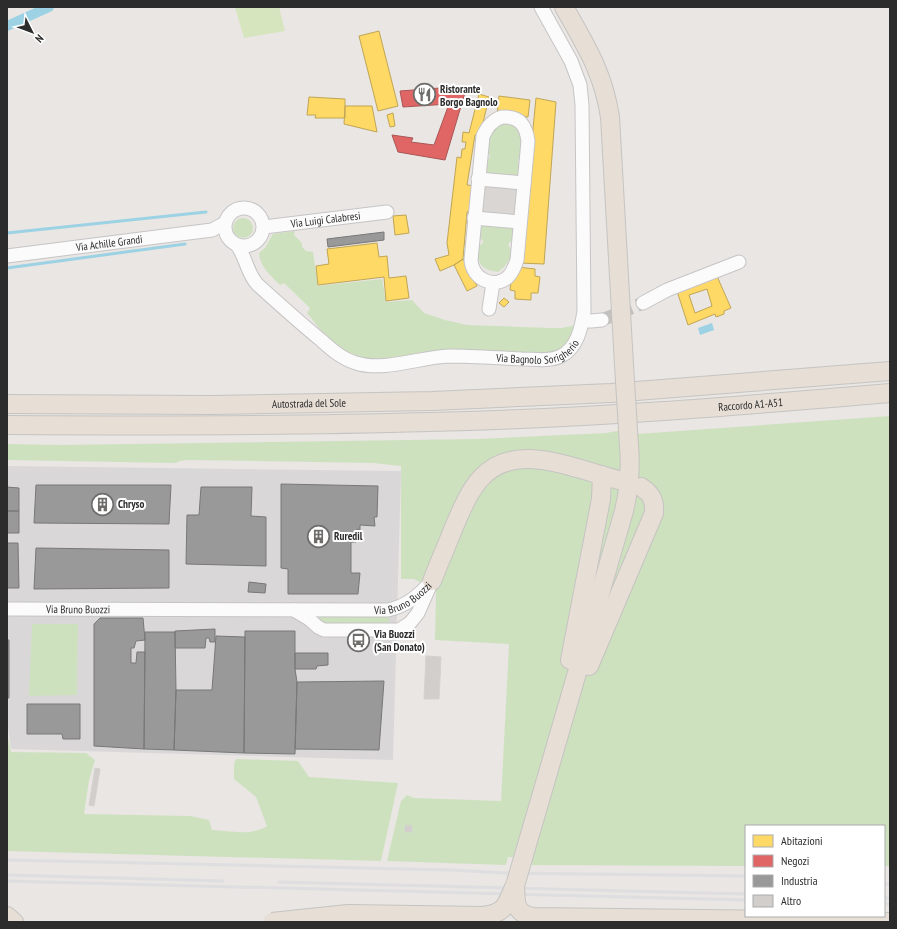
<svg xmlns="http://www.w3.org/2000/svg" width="897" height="929" font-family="'PT Sans Narrow',sans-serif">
	<rect width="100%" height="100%" fill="#e9e6e3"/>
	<path fill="#dad7d9" d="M7 466 401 471 393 760 11 749 7 720Z"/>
	<path fill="#cee1bf" d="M509 123C526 134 522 140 521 158L518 160V163L520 165 523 182 480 178 487 160 490 157 489 154H486L485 135 501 124Z
		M233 228a10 10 0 1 1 20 0a10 10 0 1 1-20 0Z
		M477 219 518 223 514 240 510 242 508 245 510 248 512 249 514 260H509L505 266 498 272C479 269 478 263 477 245L479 246 483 243V240L475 238Z
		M295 231 294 235 302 243V247L306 251 313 252 318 286 382 279 386 302 412 300 424 313 445 320 467 325 550 328H562L576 325C570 339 568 347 553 352 518 354 484 351 449 352 417 352 385 365 353 355 332 349 320 328 307 313L310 308 284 283 280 285C271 276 260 267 259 253L265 248 273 234Z
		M890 416V866H884V826H746V866L531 865 532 858 508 857 506 865 387 861 401 801 407 795 414 798 501 801 509 644 435 640 436 591 414 579H401V466L374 463 187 460 180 461 175 463 7 460V444L60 445 478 439 606 433 622 430 623 435Z
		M320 617H388L390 624 325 626 321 622Z
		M32 624H78L77 695 29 696Z
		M7 733 11 752 86 753 95 760 89 780 84 814 190 816 209 820 212 830C229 831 252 836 267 826L256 797 234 779V764L236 759 298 761 309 777 398 783 381 861 7 851Z"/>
	<path fill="#d6e5bd" d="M235 7H279L285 31 244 38Z"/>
	<path fill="#d9d6d3" d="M478 179 524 183 520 222 475 218Z"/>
	<path fill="#9dd2e4" d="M712 323 714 330 700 335 698 328Z"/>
	<path fill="#ffd966" stroke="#c0a555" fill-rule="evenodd" d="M379 31 398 106 378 111 359 36Z
		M479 94 489 97 480 136 475 135 467 185 475 186 473 211 467 212 463 259 454 265 440 271 435 259 449 255 447 243 457 157 461 158 462 149H465L466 142H462L463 132 469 133Z
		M499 96 530 100 528 117 497 115Z
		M309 97 345 99V118H315L316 115H307Z
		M536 98 556 102 544 264 520 263Z
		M345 106H372L377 132 344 124Z
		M393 113 395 126 390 127 387 115Z
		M406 215 409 233 395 235 393 216Z
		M377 243 379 257 387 256 389 278 406 276 409 298 386 301 384 277 318 285 316 266 329 264 327 249Z
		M463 259 477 286 467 291 454 265Z
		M517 267 535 269V276L540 277 538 293H531V300L515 299V291L510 290 512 274Z
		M716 274 731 308 724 311V314L716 317 715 314 688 325 676 288ZM707 289 712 306 695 313 689 295Z
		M504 298 509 302 504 307 499 303Z"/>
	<path fill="#e06666" stroke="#a55" d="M467 86 445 160 398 152 392 135 413 138 411 142 434 145 449 104 403 107 400 91Z"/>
	<path fill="#999" stroke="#787878" d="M384 232V240L328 247 327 239Z
		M281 484 378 486 377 517H374L375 526 360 525V530L357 529 356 542H351V573H360L358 594H288V569L281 568Z
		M36 485H171L169 524 34 523Z
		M7 487 19 488V511H7Z
		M201 487H252L251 516 266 517V566L186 564 187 515H199Z
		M7 511H19V533H7Z
		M7 543H18L19 588H7Z
		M36 548 169 550V588L34 589Z
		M249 582 266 584 265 593 248 592Z
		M100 618H143L145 640 136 641 134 648H131V663H136L137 652H145L144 749 94 746V624Z
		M215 629V642H210L209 638H206L205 648H175V631Z
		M245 631H295V669L297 682 295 754 244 753Z
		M145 632H175L176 690 174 750 144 749Z
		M216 636 245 637 244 753 174 750 176 690H212Z
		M7 640H9V698H7Z
		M295 653H328V665L317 666 316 669H295Z
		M384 681 379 750 295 749 297 682Z
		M27 704H80V739H63L62 734H27Z"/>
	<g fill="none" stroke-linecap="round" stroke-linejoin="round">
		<path stroke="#9dd2e4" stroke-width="3" d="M7 233 206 212
			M7 268 185 244"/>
		<path stroke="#9dd2e4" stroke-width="10" d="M7 26 49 7"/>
	</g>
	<path fill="#d1cecc" stroke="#d4d2cf" d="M426 656 441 657 439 699H424Z
		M95 768 100 769 94 806 89 805Z
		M405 825 412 826V832H405Z"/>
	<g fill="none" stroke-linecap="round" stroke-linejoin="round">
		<path stroke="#c3c1be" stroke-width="13" stroke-dasharray="13 6" stroke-linecap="butt" d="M602 320 643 303"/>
		<defs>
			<g id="minor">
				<path d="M502 117C519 116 526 125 528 141L517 260C515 266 513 272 508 277 493 290 472 278 471 260L483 136C487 127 492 120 502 117Z"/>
				<path d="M478 179 524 183"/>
				<circle cx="244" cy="227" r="19"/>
				<path d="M474 218 520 222"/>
				<path id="s1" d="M264 227 387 212"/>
				<path id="s2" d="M237 245C246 257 247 273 257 284 278 303 299 322 321 340 331 349 342 359 356 363 384 372 420 357 449 356 473 356 498 358 522 359 534 359 549 362 561 356 577 348 581 329 584 312L582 105 580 85 571 61 541 7"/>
				<path id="s3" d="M7 256 212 230 225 223"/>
				<path d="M643 303 667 290 739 262"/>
				<path d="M489 309 493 283"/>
				<path d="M583 321H591L602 320"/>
				<path id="s4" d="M7 609 388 610C407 606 419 595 432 581"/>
				<path d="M294 610 309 619 318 627 324 630H399L410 623 418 613 429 588"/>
			</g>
			<g id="highway">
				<path d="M564 7C586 46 603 72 610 117L624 365"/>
				<path id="s5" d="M7 404 212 405 432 401 611 393 890 371"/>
				<path id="s6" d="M7 425C148 426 288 426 429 422 583 419 737 406 890 393"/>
				<path d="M432 581C439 563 447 545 454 527 470 490 483 458 530 459 559 460 591 473 619 480"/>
				<path d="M570 660 596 525 601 499 602 475"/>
				<path d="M589 666 654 513C655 501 652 494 641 487"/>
				<path d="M545 783 624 511C629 489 631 468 629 446"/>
				<path d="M7 916 14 922"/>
				<path d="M790 920 888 922"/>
			</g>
		</defs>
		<use href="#minor" stroke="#c6c4c5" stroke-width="15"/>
		<use href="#highway" stroke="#c5c4c2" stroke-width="20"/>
		<use href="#minor" stroke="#fcfbfb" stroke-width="13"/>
		<use href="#highway" stroke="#e7ded6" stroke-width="18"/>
		<path stroke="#dedee0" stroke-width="3" d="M7 860 451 870 503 873 746 876
			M7 875 223 881
			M7 881 746 900
			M279 882 746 894
			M884 884H890
			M884 898H890
			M884 904H890"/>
		<defs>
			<path id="highway-bridge" d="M624 365 629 446
				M515 884C516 901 513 913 533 917L790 920
				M512 896 545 783
				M272 922 348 914 483 916C506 913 506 905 515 885"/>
		</defs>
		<use href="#highway-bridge" stroke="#c5c4c2" stroke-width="20" stroke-linecap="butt"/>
		<use href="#highway-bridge" stroke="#e7ded6" stroke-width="18"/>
	</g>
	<defs>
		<symbol id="restaurant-ring" viewBox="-11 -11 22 22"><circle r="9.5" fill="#fff" stroke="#6e6d6c" stroke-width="1.5"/><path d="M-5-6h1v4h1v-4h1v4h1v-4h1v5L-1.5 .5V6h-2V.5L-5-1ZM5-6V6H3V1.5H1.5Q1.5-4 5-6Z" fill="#6e6d6c"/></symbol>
		<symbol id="building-ring" viewBox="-11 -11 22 22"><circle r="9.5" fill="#fff" stroke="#6e6d6c" stroke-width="1.5"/><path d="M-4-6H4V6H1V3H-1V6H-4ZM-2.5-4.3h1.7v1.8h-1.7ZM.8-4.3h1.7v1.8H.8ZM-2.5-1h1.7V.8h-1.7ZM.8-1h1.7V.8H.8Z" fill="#6e6d6c"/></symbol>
		<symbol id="bus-ring" viewBox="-11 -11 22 22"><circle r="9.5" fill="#fff" stroke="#6e6d6c" stroke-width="1.5"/><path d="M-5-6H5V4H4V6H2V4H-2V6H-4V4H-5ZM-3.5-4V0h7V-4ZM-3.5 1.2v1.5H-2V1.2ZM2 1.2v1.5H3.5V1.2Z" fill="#6e6d6c"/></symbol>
	</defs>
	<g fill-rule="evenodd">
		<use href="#restaurant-ring" x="412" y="82" width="25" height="25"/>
		<use href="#building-ring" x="90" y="492" width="25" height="25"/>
		<use href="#building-ring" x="306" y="524" width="25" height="25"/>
		<use href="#bus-ring" x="346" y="628" width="25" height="25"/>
	</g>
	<g text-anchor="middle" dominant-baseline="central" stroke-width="4" stroke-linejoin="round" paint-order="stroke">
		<g font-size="11" font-weight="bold" fill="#2c2c2c" stroke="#fff" text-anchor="start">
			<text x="440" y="89">Ristorante<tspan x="440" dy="13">Borgo Bagnolo</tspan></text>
			<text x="118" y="504">Chryso</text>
			<text x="334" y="536">Ruredil</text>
			<text x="374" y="634">Via Buozzi<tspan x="374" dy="13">(San Donato)</tspan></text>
		</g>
		<g font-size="11" fill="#2c2c2c" stroke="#fff">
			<text stroke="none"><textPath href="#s1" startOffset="62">Via Luigi Calabresi</textPath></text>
			<text stroke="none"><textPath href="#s3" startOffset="103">Via Achille Grandi</textPath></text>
			<text stroke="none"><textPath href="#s2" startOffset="356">Via Bagnolo Sorigherio</textPath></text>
			<text stroke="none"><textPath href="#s5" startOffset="302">Autostrada del Sole</textPath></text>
			<text stroke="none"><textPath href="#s6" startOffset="744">Raccordo A1-A51</textPath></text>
			<text stroke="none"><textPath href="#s4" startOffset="399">Via Bruno Buozzi</textPath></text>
			<text stroke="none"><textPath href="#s4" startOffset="71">Via Bruno Buozzi</textPath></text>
		</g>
	</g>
	<rect width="897" height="929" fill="none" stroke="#2c2c2c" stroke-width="16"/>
	<rect x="745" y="825" width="140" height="92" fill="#ffffff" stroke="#ababab"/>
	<rect x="753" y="835" width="20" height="12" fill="#ffd966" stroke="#ababab"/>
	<text x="781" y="845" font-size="12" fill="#2c2c2c">Abitazioni</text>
	<rect x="753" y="855" width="20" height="12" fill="#e06666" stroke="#ababab"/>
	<text x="781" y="865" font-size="12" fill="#2c2c2c">Negozi</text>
	<rect x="753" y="875" width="20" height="12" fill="#999999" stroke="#ababab"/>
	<text x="781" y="885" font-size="12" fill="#2c2c2c">Industria</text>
	<rect x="753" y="895" width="20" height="12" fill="#d1cecc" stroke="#ababab"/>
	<text x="781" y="905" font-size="12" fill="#2c2c2c">Altro</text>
	<g transform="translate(32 32) rotate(132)" stroke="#ffffff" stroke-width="3" paint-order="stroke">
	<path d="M0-3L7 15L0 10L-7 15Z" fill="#2c2c2c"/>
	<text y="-6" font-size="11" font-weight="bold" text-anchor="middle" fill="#2c2c2c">N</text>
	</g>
</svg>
